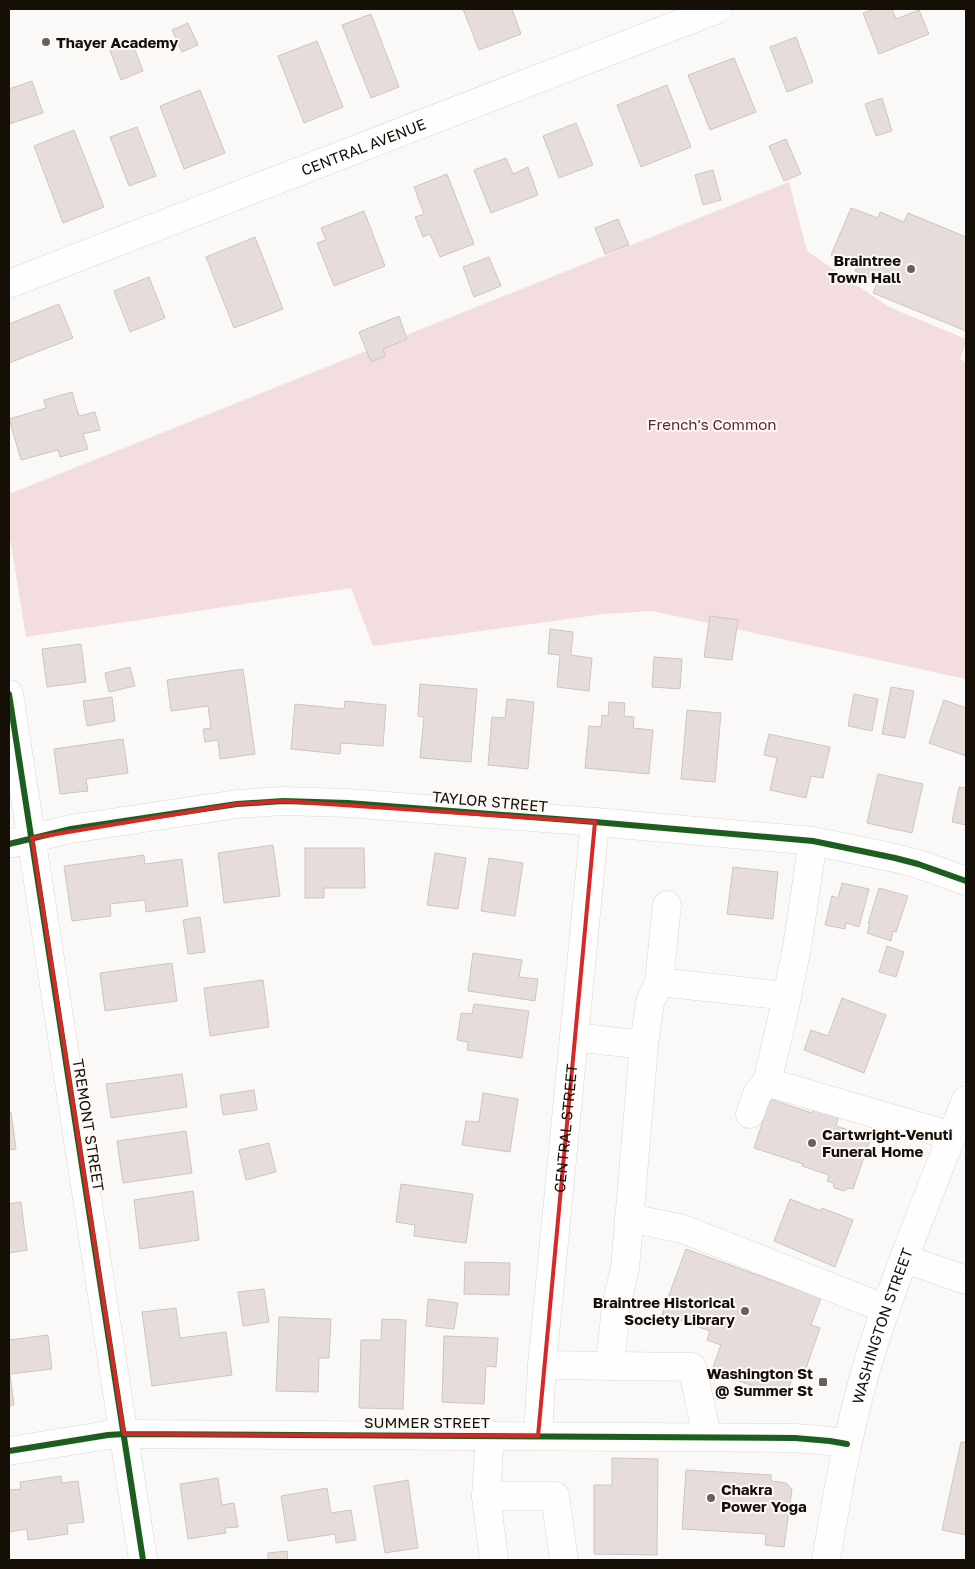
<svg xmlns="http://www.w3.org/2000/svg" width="975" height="1569" font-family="'Golos Text',sans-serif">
	<rect width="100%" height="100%" fill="#fbf9f7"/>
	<path fill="#f3dddf" d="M789 182 807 251 889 307 966 339V343L960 359 966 362V679L652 611 604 614 373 646 351 588 26 637 9 532V494Z"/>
	<path fill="#e6ddda" stroke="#cbc6c3" d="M463 9H512L521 34 479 50Z
		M874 9H892L896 19 919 10 929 34 879 54 863 13Z
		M371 14 399 87 371 98 342 25Z
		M188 23 198 45 182 52 172 30Z
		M796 37 813 82 787 92 770 47Z
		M317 41 343 107 304 123 278 56Z
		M132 42 143 71 121 80 110 50Z
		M734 58 756 112 710 130 688 75Z
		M32 81 43 113 9 124V89Z
		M667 85 691 147 641 167 617 105Z
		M200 90 225 153 184 169 160 106Z
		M882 98 892 131 876 136 865 104Z
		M576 123 593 165 559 178 543 136Z
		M137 127 156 176 129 186 110 137Z
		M74 130 104 207 63 223 34 146Z
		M786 139 801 174 784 181 769 146Z
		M506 158 513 174 528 167 538 195 491 213 474 170Z
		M713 170 721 200 703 205 695 175Z
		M447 174 474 244 440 257 430 234 423 237 415 217 424 214 414 187Z
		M851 208 878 218 880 212 904 222 908 213 966 237V331L873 293 878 281 855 271 857 266 831 255Z
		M364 211 385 266 334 286 317 243 326 240 321 228Z
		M618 219 629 245 605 254 595 228Z
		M255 237 283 309 234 328 206 257Z
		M489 257 501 286 474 297 463 267Z
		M149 277 165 318 130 332 114 291Z
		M59 304 73 338 9 363V324Z
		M399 316 407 339 383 349 385 356 371 362 359 332Z
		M72 392 79 416 95 412 100 430 83 434 88 449 60 457 58 450 21 460 9 419 46 408 44 400Z
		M710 616 738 620 732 660 704 657Z
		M550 629 573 632 571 655 592 658 589 691 557 687 560 655 548 654Z
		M81 644 86 682 47 687 42 649Z
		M654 657 682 659 680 689 652 687Z
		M130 667 135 686 109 692 105 673Z
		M243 669 255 754 220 759 218 740 205 742 203 729 211 728 208 706 171 711 167 680Z
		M420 684 477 689 471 762 420 758 424 717 418 716Z
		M891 687 914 691 905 738 882 734Z
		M854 694 878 699 872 731 848 726Z
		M112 697 115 721 87 726 83 701Z
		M507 699 534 702 528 769 488 765 492 717 505 718Z
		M944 700 966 708V756L929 743Z
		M345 701 386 705 383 746 341 743 340 754 291 749 295 704 344 709Z
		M609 702 625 703 624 716 634 717 633 728 653 730 649 774 585 768 589 726 601 727 602 715 608 716Z
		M687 710 721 713 715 782 681 779Z
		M769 734 830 747 823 778 811 776 806 798 770 790 777 758 764 755Z
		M123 739 128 773 86 779 88 791 60 794 54 749Z
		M878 774 923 784 912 833 867 823Z
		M959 787 966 788V825L952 822Z
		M273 845 280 896 224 903 218 853Z
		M305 848H364L365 888H324V898H305Z
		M435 853 466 858 458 909 427 905Z
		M144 855 145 864 182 859 188 906 146 912 145 900 110 904 111 916 72 921 64 866Z
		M489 858 523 863 515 916 481 911Z
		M733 867 778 872 773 919 727 914Z
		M842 883 869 889 859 927 846 923 845 929 825 925 832 896 838 898Z
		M879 888 908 896 896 932 893 931 891 941 867 933 870 924H868Z
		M200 917 205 952 188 954 183 920Z
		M887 946 904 952 896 977 879 972Z
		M473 953 522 960 519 977 538 979 535 1001 468 991Z
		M172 963 177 1001 105 1011 100 973Z
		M263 980 269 1027 210 1036 204 988Z
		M842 998 886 1015 864 1073 804 1050 811 1030 828 1036Z
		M474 1004 529 1011 522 1058 467 1050 468 1042 457 1040 461 1013 472 1014Z
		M182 1074 187 1107 111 1118 106 1084Z
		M254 1090 257 1110 223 1115 220 1095Z
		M483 1093 518 1099 510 1152 462 1145 466 1121 479 1122Z
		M770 1099 812 1113 814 1107 839 1115 836 1126 871 1137 853 1189 849 1188 844 1191 834 1188 833 1183 827 1181 829 1175 802 1166 803 1164 754 1148Z
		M11 1112 16 1149 9 1150V1113Z
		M186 1131 192 1173 123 1183 117 1141Z
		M269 1143 276 1172 246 1180 239 1150Z
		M401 1184 473 1194 466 1243 414 1236 415 1225 396 1222Z
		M193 1191 199 1240 140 1249 134 1200Z
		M790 1199 821 1211 822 1208 853 1220 835 1267 774 1241Z
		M21 1202 27 1250 9 1253V1204Z
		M686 1249 821 1298 811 1325 820 1328 804 1374 795 1371 785 1398 723 1375 724 1371 713 1367 721 1345 707 1340 710 1331 662 1314Z
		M465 1262 510 1263 509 1295 464 1294Z
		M264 1289 269 1322 243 1326 238 1292Z
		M428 1299 458 1303 454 1329 426 1326Z
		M176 1308 180 1338 226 1332 232 1375 152 1386 142 1312Z
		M279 1317 331 1319 329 1358H319L318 1392 276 1391Z
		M382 1319 406 1320 403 1409 359 1408 361 1340H381Z
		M48 1335 52 1369 10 1374 14 1405 9 1406V1340Z
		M444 1336 498 1338 496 1367 486 1366 484 1404 442 1402Z
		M961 1442 966 1443V1535L942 1530Z
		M612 1458 658 1459 657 1555 594 1554V1485H612Z
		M686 1470 771 1475V1481L786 1483 792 1489 784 1547 765 1545 766 1534 682 1529Z
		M61 1476 62 1483 78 1481 84 1522 67 1524 68 1534 28 1540 27 1529 9 1532V1490L21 1489 20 1482Z
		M218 1478 222 1505 234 1503 238 1527 225 1528 226 1533 188 1539 180 1484Z
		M408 1480 418 1548 385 1553 374 1486Z
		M327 1488 331 1513 351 1510 356 1540 336 1543 335 1534 288 1541 281 1496Z
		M287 1551 288 1560H268V1553Z"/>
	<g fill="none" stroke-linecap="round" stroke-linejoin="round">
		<defs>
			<g id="minor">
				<path d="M9 694 143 1560"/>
				<path d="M813 841 797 947 784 1011 767 1082 952 1136"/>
				<path d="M9 844 71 829 237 804 283 801 348 803 595 822 813 841 895 858 918 864 966 881"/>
				<path d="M659 982 787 996"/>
				<path d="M574 1037 644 1045"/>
				<path d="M750 1114 757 1094 767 1082"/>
				<path d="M629 1218 683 1229 886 1309"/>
				<path d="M905 1259 966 1280"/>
				<path d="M542 1365 692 1367 704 1422V1437"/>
				<path d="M610 1366 616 1306 625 1268 644 1045 650 1002 659 982 667 905"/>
				<path d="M490 1435 486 1496H555L564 1560"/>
				<path id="s1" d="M538 1436 542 1365 595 822"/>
				<path d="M9 1451 108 1435 124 1434 795 1438 830 1441 847 1444"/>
				<path d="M486 1496 494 1560"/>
			</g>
			<g id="major">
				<path id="s2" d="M9 284 718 9"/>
				<path id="s3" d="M826 1560C839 1484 852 1408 877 1334 903 1255 936 1177 966 1100"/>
			</g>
		</defs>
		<use href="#minor" stroke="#dad6d1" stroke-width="29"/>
		<use href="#major" stroke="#dad6d1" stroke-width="29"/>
		<use href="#minor" stroke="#fefefe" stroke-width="28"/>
		<use href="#major" stroke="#fefefe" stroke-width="28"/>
		<defs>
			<path id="cycleway" d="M9 694 143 1560
				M9 844 71 829 237 804 283 801 348 803 595 822 813 841 895 858 918 864 966 881
				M9 1451 108 1435 124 1434 795 1438 830 1441 847 1444"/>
		</defs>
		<use href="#cycleway" stroke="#fdf9f5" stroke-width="9"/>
		<use href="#cycleway" stroke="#1b5e20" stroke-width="6"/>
	</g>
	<path fill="none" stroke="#d62828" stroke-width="4" stroke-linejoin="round" d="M283 801 595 822 538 1436 124 1434 32 838 237 804Z"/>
	<g fill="#66615c" stroke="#fdf9f5" stroke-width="2">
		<circle cx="46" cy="42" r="5"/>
		<circle cx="911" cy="269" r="5"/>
		<circle cx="812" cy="1143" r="5"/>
		<circle cx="745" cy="1311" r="5"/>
		<rect x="818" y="1377" width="10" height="10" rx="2.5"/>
		<circle cx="711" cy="1498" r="5"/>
	</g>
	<g text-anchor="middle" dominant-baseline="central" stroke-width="4" stroke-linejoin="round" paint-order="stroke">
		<g font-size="15" font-weight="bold" fill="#150f08" stroke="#fdf9f5" text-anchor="start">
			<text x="56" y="42">Thayer Academy</text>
			<text x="901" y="260" text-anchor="end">Braintree<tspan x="901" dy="17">Town Hall</tspan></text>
			<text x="822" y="1134">Cartwright-Venuti<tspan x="822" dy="17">Funeral Home</tspan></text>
			<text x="735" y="1302" text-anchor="end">Braintree Historical<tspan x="735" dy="17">Society Library</tspan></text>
			<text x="813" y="1373" text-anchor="end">Washington St<tspan x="813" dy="17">@ Summer St</tspan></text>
			<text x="721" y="1489">Chakra<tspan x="721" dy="17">Power Yoga</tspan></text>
		</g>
		<g font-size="15" fill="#150f08" stroke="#fdf9f5">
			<text stroke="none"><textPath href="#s2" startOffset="380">CENTRAL AVENUE</textPath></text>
			<text transform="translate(490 801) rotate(5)">TAYLOR STREET</text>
			<text transform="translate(89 1125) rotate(81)">TREMONT STREET</text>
			<text stroke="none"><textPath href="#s1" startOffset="309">CENTRAL STREET</textPath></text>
			<text stroke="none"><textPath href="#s3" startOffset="241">WASHINGTON STREET</textPath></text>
			<text x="427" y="1422">SUMMER STREET</text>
		</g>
		<g font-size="15" fill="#592530" stroke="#fdf9f5">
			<text x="712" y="424">French's Common</text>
		</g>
	</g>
	<rect width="975" height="1569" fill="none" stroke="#150f08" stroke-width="20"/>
</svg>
